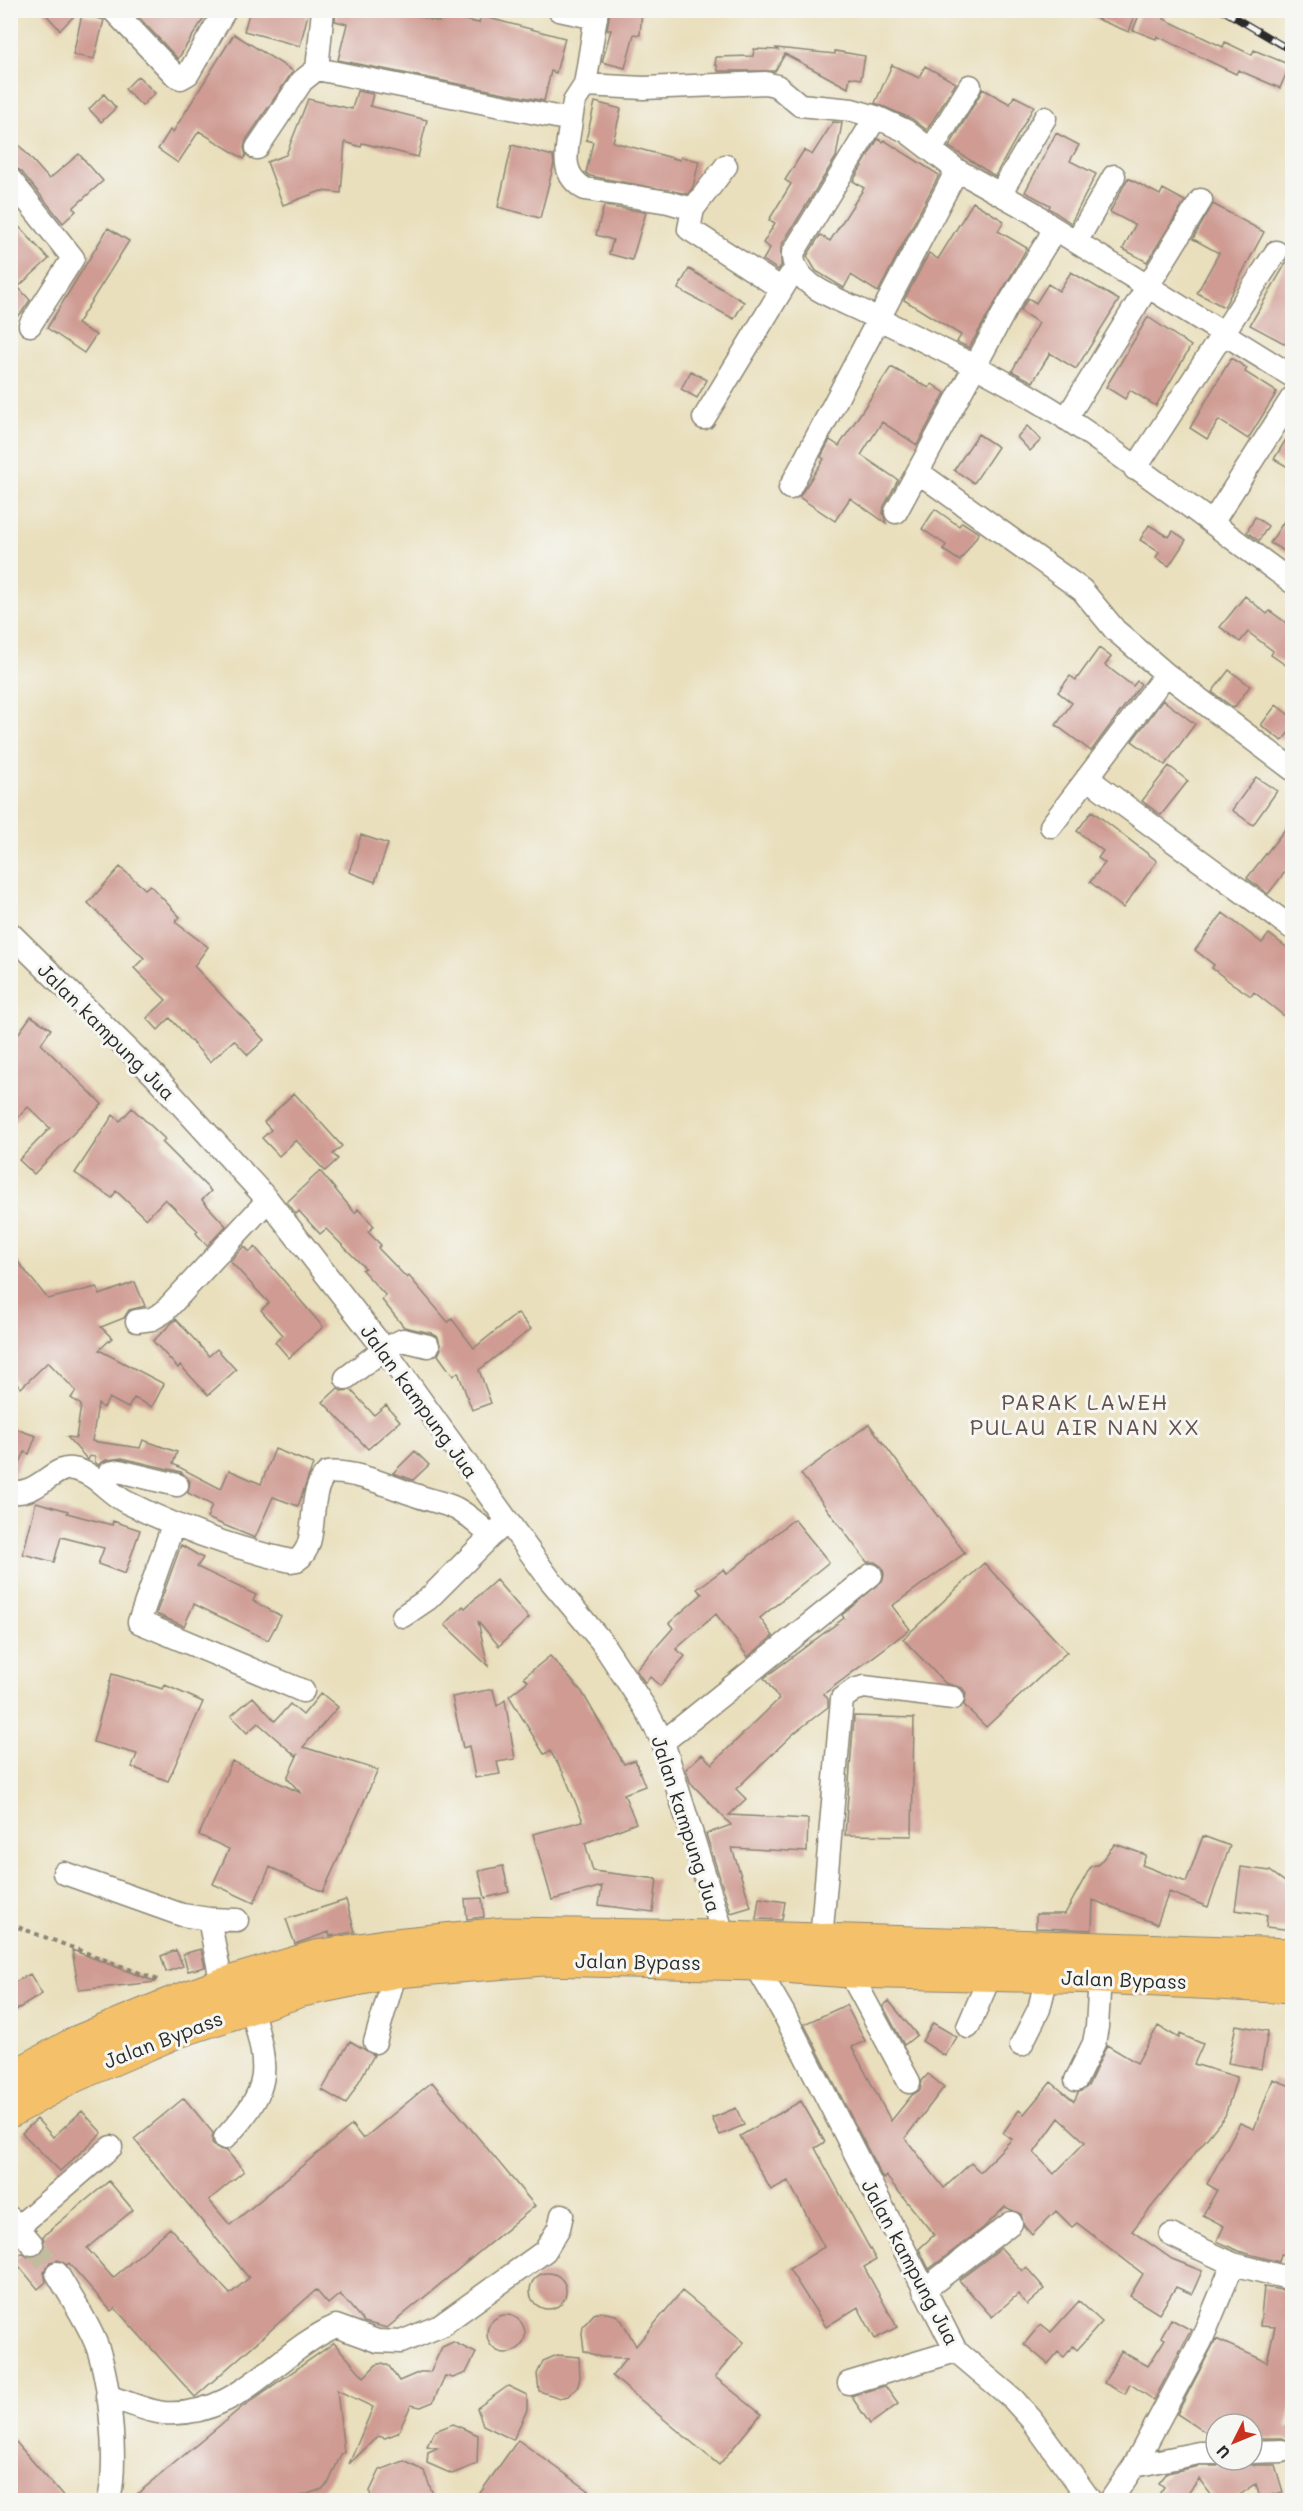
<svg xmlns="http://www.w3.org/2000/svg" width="1303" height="2511" font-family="Mali,sans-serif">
	<rect width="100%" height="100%" fill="#f6f6f2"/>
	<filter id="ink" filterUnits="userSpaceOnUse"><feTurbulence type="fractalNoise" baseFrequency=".0167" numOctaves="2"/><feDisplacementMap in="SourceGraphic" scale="12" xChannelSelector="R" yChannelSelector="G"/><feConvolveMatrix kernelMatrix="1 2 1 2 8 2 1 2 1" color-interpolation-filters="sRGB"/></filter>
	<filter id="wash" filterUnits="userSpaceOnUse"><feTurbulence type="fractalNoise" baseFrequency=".008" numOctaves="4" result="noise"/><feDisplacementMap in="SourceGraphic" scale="24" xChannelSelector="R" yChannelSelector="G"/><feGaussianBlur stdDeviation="1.35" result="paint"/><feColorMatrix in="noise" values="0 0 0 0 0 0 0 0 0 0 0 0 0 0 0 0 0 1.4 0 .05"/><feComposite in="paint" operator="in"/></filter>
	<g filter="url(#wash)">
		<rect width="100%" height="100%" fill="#e9dfbc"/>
		<g id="blocks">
			<path fill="#cf9b93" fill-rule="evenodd" d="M42 10H80L60 30Z
				M132 10H209L178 59Z
				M250 10H309L300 46 244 31Z
				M336 10H397L439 22 441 15 479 23 481 16 565 38 556 73 551 71 544 101 338 60 347 24 335 21Z
				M610 10H642L640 35 634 34 625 68 602 62 611 30H607Z
				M1075 10H1115L1134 18 1129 32Z
				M1141 10H1168L1164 19 1223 47 1225 42 1252 55 1254 50 1290 65 1280 88 1238 70 1236 74 1157 36 1156 39 1133 30Z
				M82 14 104 20 94 59 73 55Z
				M234 34 293 71 246 140 244 148 246 155 244 159 199 131 178 163 158 149 170 130 173 132Z
				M776 48 835 54V51L865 56 861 79 850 77 848 88 785 54 775 71H718L717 65H715L716 57 753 56 754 49 778 50Z
				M892 65 919 78 925 66 956 83 927 130 912 119 875 103Z
				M138 76 155 93 142 106 125 89Z
				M983 89 1010 104 1014 96 1034 106 995 176 949 147Z
				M357 91 373 94 370 106 427 120 418 157 362 143 361 147 345 142 341 193 321 191 283 205 267 162 286 155 308 99 352 109Z
				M104 94 116 108 101 122 89 109Z
				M595 102 621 109 613 142 680 160 681 157 699 161 693 187 688 194 590 176 586 173 593 142 586 140Z
				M833 122 842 123 836 157 781 246V266L778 270 763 260 770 248 763 243 775 223 769 220 791 184 785 180 804 150 812 155Z
				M1056 133 1079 145 1070 161 1096 174 1071 223 1049 208 1050 205 1025 192Z
				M10 135 49 179 79 154 103 181 73 208 76 211 63 223 21 171 10 164Z
				M878 139 883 142 884 140 939 175 878 292 851 275 844 288 816 271 807 256 820 235 830 241 864 188 853 181Z
				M512 145 553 156 554 164 540 218 498 207Z
				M1128 178 1160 195 1163 189 1185 201 1147 262 1123 249 1135 225 1110 212Z
				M973 202 1004 221 998 231 1027 248 969 348 957 342 961 335 904 300 929 253 938 259Z
				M1213 204 1264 232 1224 307 1197 293 1219 253 1193 239Z
				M604 206 646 212 632 260 609 254 613 240 596 235Z
				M10 217 49 259 18 287 30 300 22 312 10 323Z
				M108 228 129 241 77 324 96 335 84 353 47 328Z
				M1293 251V348L1250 325Z
				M689 269 744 302 734 319 678 289Z
				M1071 272 1119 300 1076 369 1050 353 1033 382 1012 371 1039 323 1020 311 1028 298 1036 303 1048 284 1059 291Z
				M1148 317 1191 346 1156 406 1130 390 1125 399 1106 387Z
				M1231 358 1247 368 1245 372 1277 392 1248 439 1219 420 1207 439 1190 428Z
				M891 367 929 388 932 384 945 393 917 445 882 422 861 455 898 480 884 506 883 513 886 523 850 498 835 521 799 497 824 459 821 457 830 440 839 446Z
				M691 371 707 380 697 398 681 389Z
				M1027 426 1041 440 1030 451 1017 437Z
				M1293 428V470L1274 459Z
				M978 434 998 447 974 483 954 470Z
				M1293 507V556L1270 543Z
				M935 509 959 526 962 522 979 533 960 561 943 550 946 545 922 529Z
				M1255 517 1268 526 1259 541 1247 532Z
				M1149 525 1169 537 1173 531 1186 540 1169 566 1156 558 1159 552 1140 540Z
				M1245 596 1267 614 1270 611 1293 628V670L1271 655 1273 651 1248 632 1240 642 1220 627Z
				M1099 648 1111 657 1105 665 1133 686 1137 681 1141 684 1091 751 1056 725 1072 703 1058 692 1070 676 1076 680Z
				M1229 670 1250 686 1234 708 1212 692Z
				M1163 700 1195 724 1165 765 1132 741Z
				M1276 705 1293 718V727L1282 741 1261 725Z
				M1169 766 1188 781 1161 815 1142 801Z
				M1256 777 1277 791 1253 825 1232 810Z
				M1092 811 1157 861 1123 908 1090 882 1105 863 1098 858 1103 851 1077 831Z
				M1293 819V862L1268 894 1247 878Z
				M361 835 388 844 375 882 349 872Z
				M120 867 145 889 150 885 180 917 175 922 208 947 194 966 264 1040 248 1055 234 1040 210 1062 170 1018 158 1030 147 1018 166 1000 134 968 144 958 88 903Z
				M1223 913 1262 943 1269 934 1293 952V1023L1254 992 1251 996 1230 982 1212 968 1214 965 1195 950Z
				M31 1016 51 1029 41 1044 102 1104 34 1174 19 1160 50 1128 28 1107 10 1126V1045Z
				M294 1093 342 1146 333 1154 338 1159 325 1171 296 1140 279 1156 262 1138 271 1130 264 1122Z
				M132 1108 165 1139 162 1142 211 1191 202 1200 226 1226 207 1246 196 1233 198 1231 165 1199 146 1219 116 1191 112 1198 75 1173 113 1115 120 1121Z
				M320 1171 355 1213 358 1209 374 1226 368 1232 381 1245 378 1248 407 1278 409 1276 448 1322 452 1319 474 1348 518 1313 531 1329 479 1370 491 1403 472 1410 458 1372 453 1376 438 1355 441 1349 438 1337 431 1333 404 1327 382 1300 386 1296 362 1270 365 1268 326 1229 320 1234 299 1211 296 1214 287 1202Z
				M244 1246 250 1252 255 1247 323 1327 289 1358 275 1342 283 1335 261 1310 269 1303 230 1261Z
				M10 1252 48 1299 97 1287 100 1295 135 1282 145 1306 129 1310 124 1318 101 1327 112 1338 99 1350 164 1384 152 1407 134 1398 128 1408 109 1398 104 1408 98 1404 92 1441 140 1448 143 1440 177 1452 173 1464 221 1489 229 1470 261 1484 275 1449 313 1464 298 1506 273 1497 255 1538 207 1518 212 1505 188 1493 190 1481 181 1472 122 1458 106 1460 98 1465 95 1462V1457L90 1456 88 1460 67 1437 76 1438 81 1405 71 1398 76 1391 48 1362 21 1388 10 1376Z
				M176 1319 209 1356 217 1349 236 1370 208 1395 180 1365 178 1368 153 1341Z
				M338 1388 341 1391 351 1390 374 1415 386 1405 400 1421 368 1449 323 1402Z
				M869 1424 965 1553 892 1606 910 1629 824 1694 828 1699V1707L793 1734 736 1789 746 1799 729 1815 808 1819 807 1852 732 1848 751 1907 731 1913 706 1834 731 1825 690 1782 686 1769 702 1754 712 1764 779 1699 764 1678 844 1618 842 1615 883 1580 884 1574 882 1567 875 1562H867L801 1474Z
				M10 1427 36 1436 29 1454 25 1452 12 1479H10Z
				M415 1451 429 1465 413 1480 393 1473Z
				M36 1502 68 1511 67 1513 112 1525 113 1521 140 1530 125 1574 98 1564 104 1548 61 1537 54 1562 23 1554Z
				M794 1519 829 1562 760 1618 773 1636 748 1657 716 1614 676 1649 685 1656 660 1686 650 1677 645 1683 636 1670 673 1628 669 1623 702 1594 697 1589 724 1569 727 1574Z
				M181 1545 203 1558 197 1567 256 1595 253 1601 281 1616 268 1640 194 1604 184 1626 156 1614Z
				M984 1563 1067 1652 986 1727 964 1705 966 1693 962 1688 945 1683 903 1639Z
				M496 1580 529 1618 499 1646 478 1621 488 1666 445 1625 463 1606 465 1608Z
				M550 1656 582 1692 624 1764 635 1760 645 1786 624 1794 636 1823 585 1843 593 1871 657 1879 653 1912 599 1905 602 1886 552 1900 533 1834 583 1821 564 1774 550 1751 544 1754 509 1696 528 1681 524 1677Z
				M112 1674 163 1689 165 1685 203 1702 168 1781 132 1767 137 1754 93 1742Z
				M493 1689 497 1706 505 1700 515 1759 497 1762 500 1774 475 1778 469 1746 463 1748 452 1697Z
				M321 1693 338 1707 303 1747 378 1770 323 1892 270 1867 254 1903 213 1884 229 1849 199 1835 232 1761 301 1793 287 1778 298 1754 296 1756 258 1723 247 1733 231 1716 253 1697 275 1721 290 1704 303 1715Z
				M854 1716 914 1718 912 1836 845 1835Z
				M1203 1836 1230 1846 1208 1907 1169 1892 1157 1924 1093 1900 1092 1930 1036 1928V1914H1065L1091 1866 1098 1865 1115 1844 1146 1855 1142 1865 1186 1882Z
				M503 1866 509 1892 485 1898 479 1871Z
				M1241 1867 1270 1871 1293 1888V1930L1266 1927 1267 1915 1235 1910Z
				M482 1898 484 1917 467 1919 465 1899Z
				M759 1898 785 1902 782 1920 756 1919Z
				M346 1900 355 1932 330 1936 329 1932 295 1944 286 1919Z
				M201 1949 205 1967 188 1971 183 1954Z
				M72 1950 156 1982 79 1990Z
				M176 1950 183 1966 166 1972 161 1956Z
				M30 1974 42 1994 10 2014V1985Z
				M889 2001 917 2035 904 2045 883 2006Z
				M846 2005 865 2041 852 2047 891 2121 912 2095 920 2090 922 2081 928 2074 944 2087 905 2138 944 2188 971 2163 980 2172 1012 2139 1003 2133 1019 2110 1024 2114 1051 2082 1074 2101 1078 2093 1088 2086 1107 2045 1137 2063 1158 2026 1179 2038 1180 2034 1203 2044 1194 2064 1237 2077 1225 2116 1132 2231 1172 2259 1202 2271 1192 2294 1176 2287 1159 2314 1130 2296 1143 2274 1077 2223 1072 2227 1056 2211 1032 2235 1024 2226 1021 2214 1005 2207 983 2228 929 2269 919 2249 934 2235 886 2176 883 2179 804 2024ZM1059 2118 1085 2142 1054 2174 1034 2153Z
				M933 2023 957 2037 945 2056 922 2041Z
				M1236 2025 1268 2031 1261 2069 1228 2063Z
				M350 2041 374 2055 346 2104 322 2090Z
				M1273 2079 1293 2087V2257L1281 2254 1279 2262 1238 2251 1217 2241 1224 2226 1203 2215 1217 2190 1207 2184 1240 2123 1254 2129Z
				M432 2082 535 2206 387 2328 364 2322 340 2294 328 2304 316 2290 195 2397 115 2308 111 2311 69 2263 67 2265 58 2260 50 2262 44 2272 46 2282 38 2289 14 2260 22 2253 28 2257 40 2255 45 2248 43 2236 109 2181 133 2210 87 2248 113 2278 170 2228 230 2294 249 2278 134 2139 184 2098 213 2133 212 2142 216 2148 227 2151 244 2171 209 2200 230 2225 352 2125 363 2139Z
				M801 2101 825 2142 815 2148 876 2260 864 2267 897 2327 875 2339 858 2307 826 2327 789 2269 824 2247 788 2181 771 2190 740 2136Z
				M736 2108 744 2125 720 2135 712 2118Z
				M82 2111 102 2133 60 2171 22 2133 37 2119 53 2137Z
				M1001 2248 1022 2271 1026 2267 1045 2289 1027 2305 1018 2294 992 2317 959 2280Z
				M530 2291a18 18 0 1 1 36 0a18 18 0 1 1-36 0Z
				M1264 2287 1293 2292V2401L1287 2427H1293V2443L1282 2438H1252V2424H1216V2439L1177 2414 1216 2339 1267 2362 1275 2327 1260 2326Z
				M682 2291 744 2342 715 2377 761 2414 719 2465 612 2376 627 2358 600 2357 584 2351 582 2334 583 2326 594 2314 601 2312 616 2315 622 2321 636 2346Z
				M1079 2301 1102 2322 1077 2350 1073 2346 1064 2357 1058 2352 1048 2364 1024 2344 1041 2324 1051 2332Z
				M487 2334a19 19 0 1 1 38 0a19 19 0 1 1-38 0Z
				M1171 2319 1191 2330 1154 2400 1130 2384 1125 2394 1104 2383 1121 2351 1148 2366 1165 2339 1161 2337Z
				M453 2342 476 2353 466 2373 453 2378 445 2376 433 2402 421 2407 411 2405 398 2433 385 2438 378 2436 349 2464 373 2407 337 2390 344 2453 341 2454 329 2482 322 2489 299 2497 301 2500H130L242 2407 334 2343 364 2377 376 2365 383 2363 389 2366 399 2381 420 2372H430L442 2347Z
				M557 2355 579 2357 580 2378 578 2386 568 2396 560 2398 539 2391 537 2374 543 2361Z
				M508 2386 527 2395V2410L513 2440 483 2425 477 2408Z
				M885 2386 898 2404 870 2424 851 2396Z
				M453 2424 478 2435 477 2464 452 2474 427 2463 428 2452 437 2448 427 2446 435 2431Z
				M10 2435 66 2500H10Z
				M518 2440 602 2500H475Z
				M1227 2460H1241L1252 2465H1275L1283 2492 1260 2498 1256 2484 1232 2500H1215L1199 2479 1183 2500H1155L1164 2487 1159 2483 1167 2473 1200 2466H1217Z
				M404 2461 424 2471 435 2500H371L370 2491 380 2470Z"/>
		</g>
	</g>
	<g filter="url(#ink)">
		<use href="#blocks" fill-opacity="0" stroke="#8a8574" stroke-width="1.5"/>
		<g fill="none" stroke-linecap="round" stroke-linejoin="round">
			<path stroke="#c3bb9f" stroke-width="22" stroke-dasharray="22 11" stroke-linecap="butt" d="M32 2244 57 2273"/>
			<defs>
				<path id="minor" d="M113 10 176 76 181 78 188 74 225 10
					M559 10 596 18
					M597 10 585 85 644 88 766 83 777 86 800 105 852 110 876 117 906 131 957 170 1034 213 1049 225 1292 376
					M317 69 323 10
					M876 117 793 253C791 283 835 298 858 309 928 343 1001 376 1067 419 1144 470 1217 528 1292 582
					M571 120C568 147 557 173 585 189L668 202 693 209
					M257 148 302 81 317 69 571 120 574 102 585 85
					M931 150 970 86
					M726 166 693 209 689 229 782 289
					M10 179 73 258 30 325
					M1000 194 1045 118
					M1076 242 1114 176
					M704 418 790 276
					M1066 419 1201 200
					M1135 469 1276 252
					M918 472 1082 590 1115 630 1166 674 1292 769
					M790 488 957 170
					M896 512 1008 305 1049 239 1051 232 1049 225
					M1212 523 1292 398
					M1087 778 1292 928
					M1051 826 1166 674
					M10 933 155 1076 268 1200 384 1349 550 1580 601 1641 645 1708 663 1742 724 1937
					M137 1321 152 1319 164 1312 268 1200
					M346 1378 384 1349 403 1340 428 1346
					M101 1482 109 1473 119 1471 177 1485
					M10 1492C39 1496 53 1465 73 1469 96 1473 107 1492 126 1502 180 1529 232 1548 291 1561L297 1560C322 1544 304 1494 327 1473 352 1469 391 1487 415 1495 428 1500 442 1502 455 1508 469 1515 480 1526 491 1536L507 1522
					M173 1525 139 1622 303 1691
					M403 1616 428 1599 491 1536
					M663 1742 871 1575
					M64 1873 182 1915 209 1919 222 1985
					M209 1919 237 1920
					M821 1940 842 1699 854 1690 864 1687 953 1698
					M755 1964 783 2012 956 2351 1013 2399 1032 2420 1090 2500
					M849 1971 909 2082
					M968 2027 991 1974
					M375 2042 396 1971
					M1021 2045 1039 2009 1047 1976
					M1076 2080 1094 2043 1097 2027 1100 1977
					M225 2138C274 2086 268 2071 251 2006
					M10 2218 32 2244
					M18 2227 111 2147
					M1171 2235 1233 2264 1292 2279
					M57 2273C70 2296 87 2320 97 2346 110 2382 118 2463 109 2500
					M924 2290 1011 2223
					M849 2383 956 2351
					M107 2396C125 2401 146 2411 164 2413 239 2418 275 2353 336 2326L377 2341 401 2342 440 2326 545 2251 559 2228 562 2215
					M1252 2452 1282 2451
					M1216 2453H1199L1134 2466 1201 2341 1233 2264
					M1111 2500 1134 2466"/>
				<path id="highway" d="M10 2079 78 2042 168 2005 222 1985 316 1957 385 1946 504 1934 724 1937 1292 1955
					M10 2111 73 2076 175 2032 302 1990 396 1971 543 1959 755 1964 849 1971 1100 1977 1292 1987"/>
			</defs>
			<use href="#minor" stroke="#8a8574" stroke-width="25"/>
			<use href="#highway" stroke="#8a8574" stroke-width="35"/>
			<path stroke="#8a8574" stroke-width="4" stroke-dasharray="4.5 4.5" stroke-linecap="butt" d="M10 1924 161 1981"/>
			<use href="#minor" stroke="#fff" stroke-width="22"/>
			<use href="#highway" stroke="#f4c16a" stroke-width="33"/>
			<defs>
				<path id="rail" d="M1222 10 1292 51"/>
			</defs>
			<use href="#rail" stroke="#2b2b2b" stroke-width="7"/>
			<use href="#rail" stroke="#f6f6f2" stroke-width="4.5" stroke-dasharray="14" stroke-linecap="butt"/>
		</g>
	</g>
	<g text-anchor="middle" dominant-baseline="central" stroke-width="6" stroke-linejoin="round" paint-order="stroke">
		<g font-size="20" fill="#2b2b2b" stroke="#f6f6f2">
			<text transform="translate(107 1031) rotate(45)">Jalan kampung Jua</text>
			<text transform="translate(420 1401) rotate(54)">Jalan kampung Jua</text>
			<text transform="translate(687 1824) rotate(72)">Jalan kampung Jua</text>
			<text transform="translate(638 1961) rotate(1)">Jalan Bypass</text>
			<text transform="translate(1124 1979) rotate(2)">Jalan Bypass</text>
			<text transform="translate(163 2039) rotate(-21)">Jalan Bypass</text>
			<text transform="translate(911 2262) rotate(62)">Jalan kampung Jua</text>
		</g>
		<g font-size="22" letter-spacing="1.5" fill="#64524f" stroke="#f6f6f2">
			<text x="1085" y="1401">PARAK LAWEH<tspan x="1085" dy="25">PULAU AIR NAN XX</tspan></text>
		</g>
	</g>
	<rect width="1303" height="2511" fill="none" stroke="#f6f6f2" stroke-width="36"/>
	<g transform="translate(1234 2442) rotate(227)"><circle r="28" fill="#f6f6f2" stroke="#a5a5a2" stroke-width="1.5"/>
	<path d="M0-4.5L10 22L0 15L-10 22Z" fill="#c8321e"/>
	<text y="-9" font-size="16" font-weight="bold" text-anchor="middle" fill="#2b2b2b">U</text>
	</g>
</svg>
